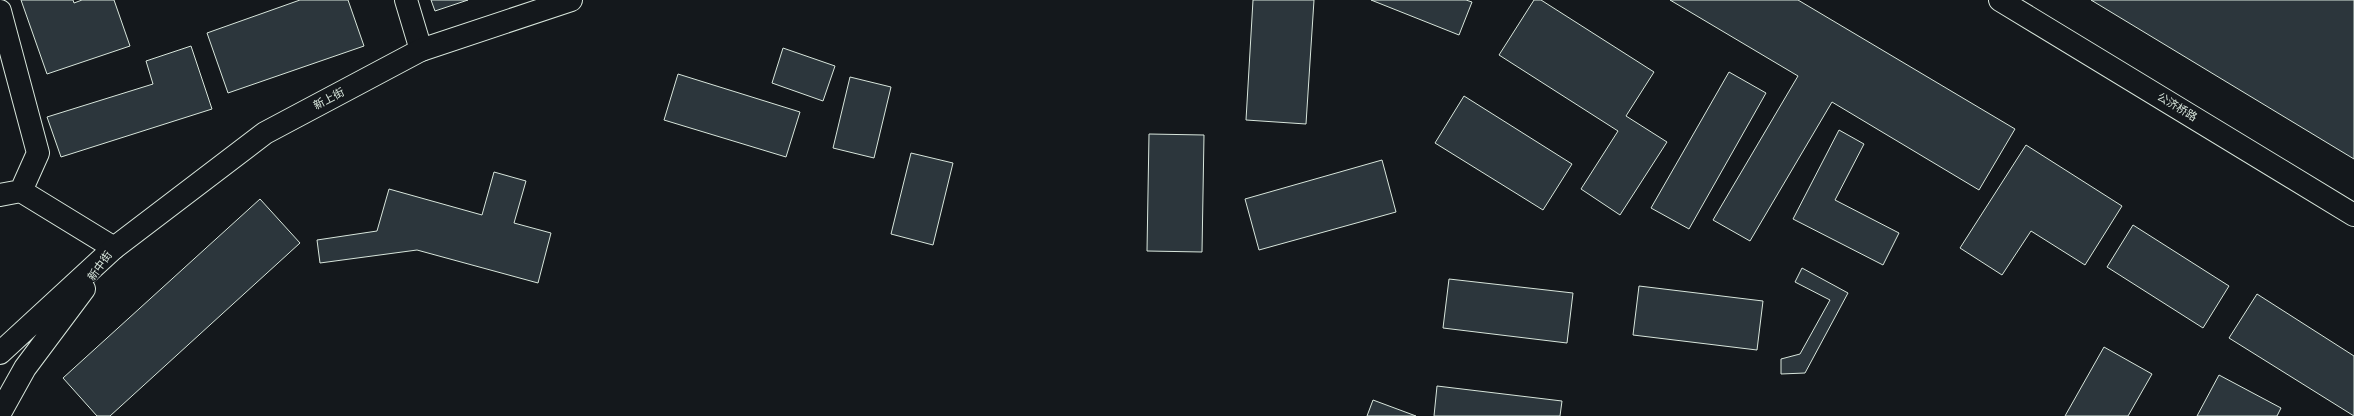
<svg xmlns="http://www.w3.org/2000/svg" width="2354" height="416" font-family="'Fira Sans','Noto Sans SC',sans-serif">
	<rect width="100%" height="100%" fill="#14181c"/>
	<path fill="#2c363c" stroke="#d8e6dc" d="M21 0H73L74 3 82 0H114L130 46 47 74Z
		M300 0H348L364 46 228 93 207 33Z
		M431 0H468L435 11Z
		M1253 0H1314L1306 124 1246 120Z
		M1371 0H1466L1472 2 1459 35Z
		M1534 0H1541L1654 72 1626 116 1667 142 1620 215 1581 189 1618 131 1499 55Z
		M1670 0H1798L2015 129 1979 190 1832 102 1750 241 1713 220 1798 76Z
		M2091 0H2354V159Z
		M191 46 212 109 61 157 47 117 153 84 146 61Z
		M783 48 835 66 823 101 772 83Z
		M1729 72 1766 93 1689 229 1651 208Z
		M678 74 800 112 786 157 664 120Z
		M850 77 891 87 874 158 833 148Z
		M1464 96 1572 164 1543 210 1435 143Z
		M1839 130 1864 144 1835 200 1899 233 1883 265 1793 219Z
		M1149 134 1204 135 1202 252 1147 251Z
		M2026 145 2122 206 2085 265 2031 231 2002 275 1960 248Z
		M911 153 953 163 933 245 891 234Z
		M1382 160 1396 212 1259 250 1245 199Z
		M494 172 526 181 514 223 551 233 538 283 417 250 320 263 317 240 377 231 389 189 482 215Z
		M260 199 300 243 110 416H97L63 378Z
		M2133 225 2229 286 2203 328 2107 267Z
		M1802 268 1848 293 1805 373 1781 374V359L1800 354 1830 300 1795 282Z
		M1449 279 1573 293 1567 343 1443 328Z
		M1639 286 1763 301 1757 350 1633 335Z
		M2257 294 2354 356V416L2229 338Z
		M2104 347 2152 374 2128 416H2065Z
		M2219 375 2281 408 2277 416H2197Z
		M1437 386 1562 401 1560 416H1434Z
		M1373 400 1416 416H1367Z"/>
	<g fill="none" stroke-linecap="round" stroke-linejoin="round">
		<defs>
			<path id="minor" d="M406 0 421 50
				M0 11 38 153 21 191
				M0 195 21 191 114 248"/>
			<path id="secondary" d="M2000 0 2354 215
				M0 353 114 248 265 133 421 50 571 0
				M0 413 25 368 84 289"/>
		</defs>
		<use href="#minor" stroke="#d8e6dc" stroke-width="24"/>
		<use href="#secondary" stroke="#d8e6dc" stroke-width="24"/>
		<use href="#minor" stroke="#14181c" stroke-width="22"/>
		<use href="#secondary" stroke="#14181c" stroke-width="22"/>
	</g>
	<g text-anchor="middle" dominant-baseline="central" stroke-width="3" stroke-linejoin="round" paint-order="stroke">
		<g font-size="11" fill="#d8e6dc" stroke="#14181c">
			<text transform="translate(329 99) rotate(-28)">新上街</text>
			<text transform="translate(2177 107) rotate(31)">公济桥路</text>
			<text transform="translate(100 266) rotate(-54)">新中街</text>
		</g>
	</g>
</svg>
